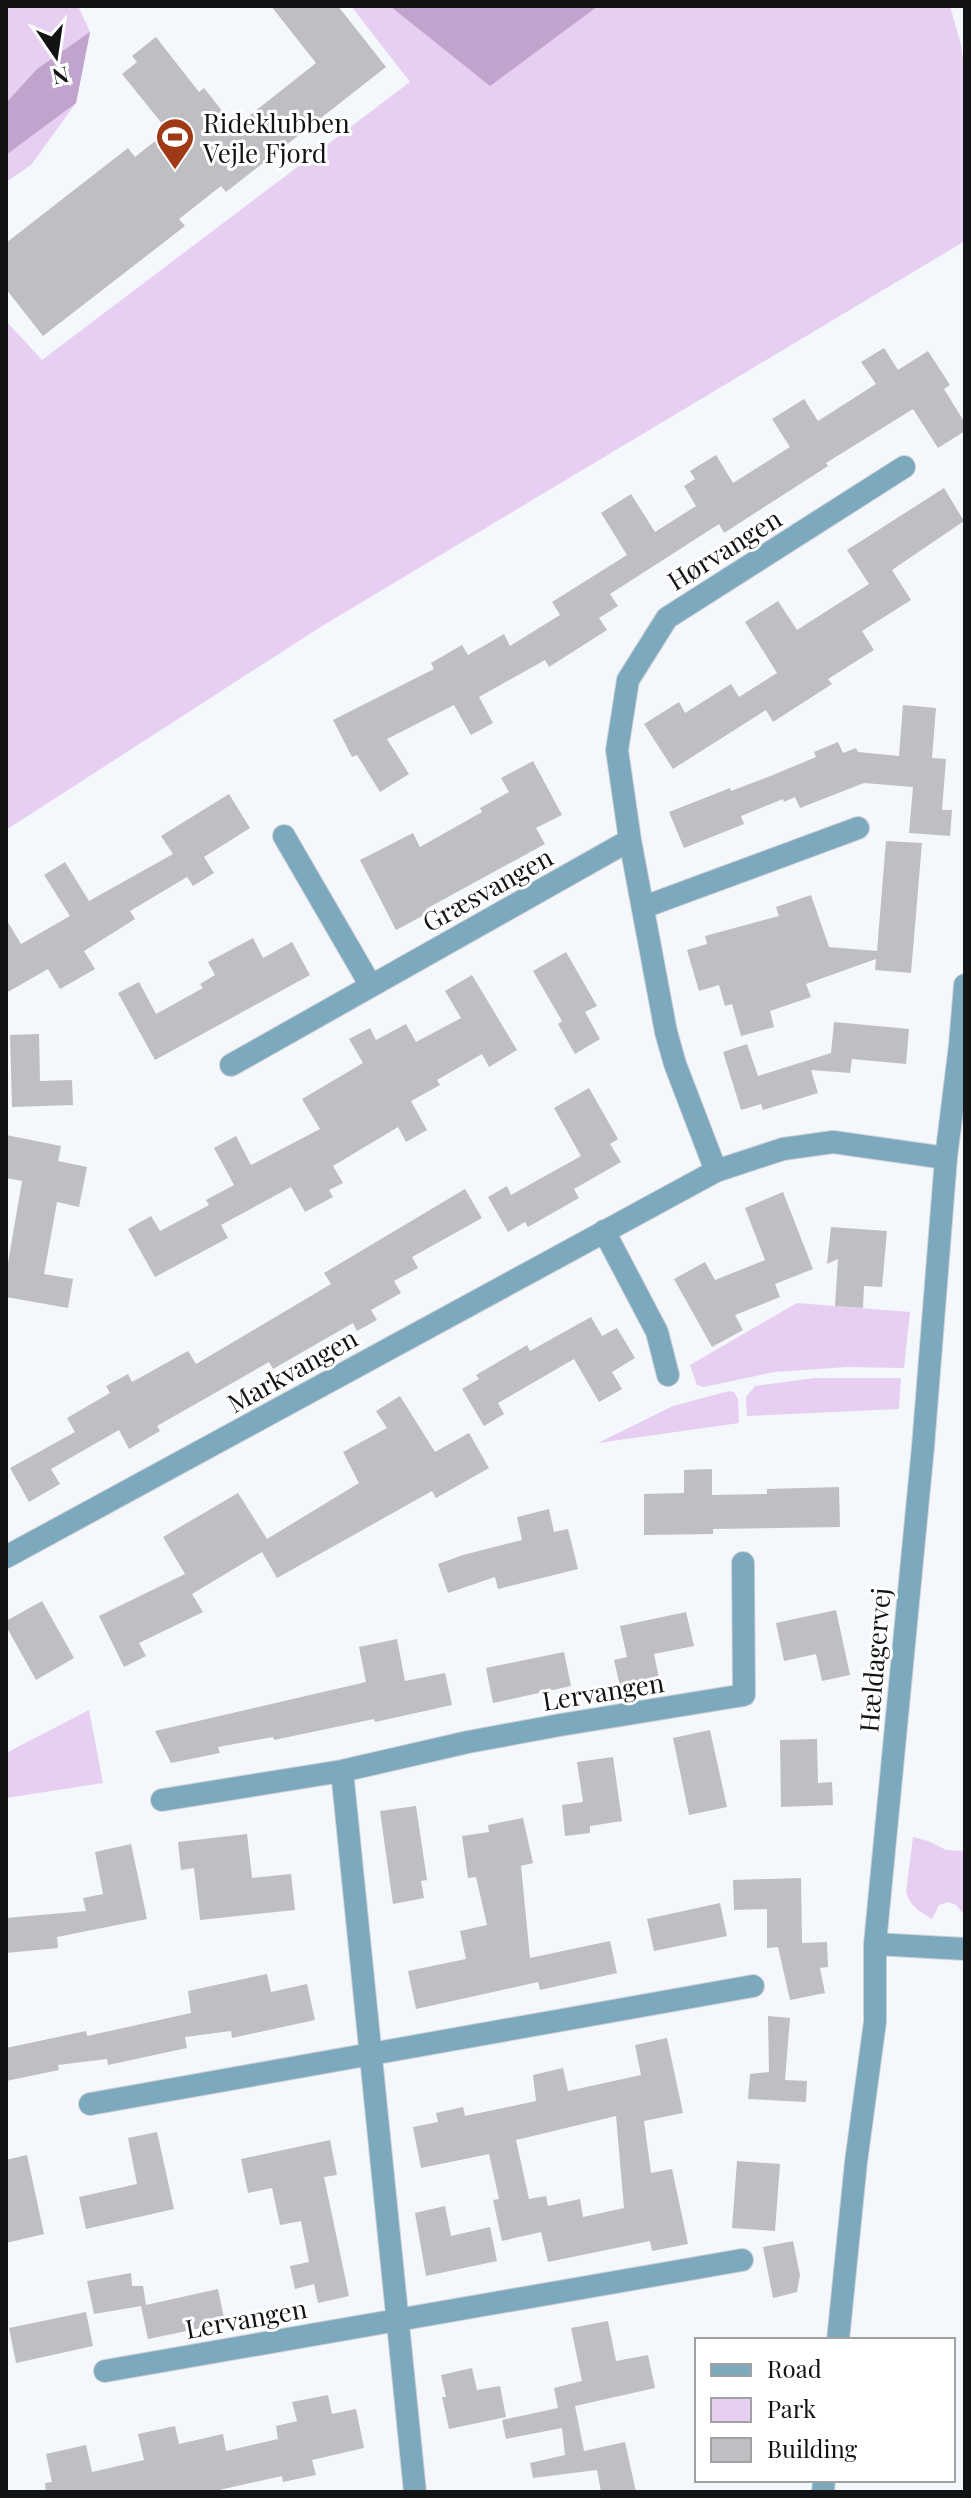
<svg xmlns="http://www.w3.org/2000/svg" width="971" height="2498" font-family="'Playfair Display',serif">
	<rect width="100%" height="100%" fill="#f4f7fb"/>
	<path fill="#e6cff1" d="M6 6H78L90 32 76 103 31 165 6 182Z
		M351 6H950L961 45 965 76V241L322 626 6 830V321L42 360 410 82Z
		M797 1303 910 1312 904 1368 847 1367 774 1372 704 1387 697 1385 690 1365Z
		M815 1378H901L899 1409 747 1416 746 1397 755 1386Z
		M729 1391 734 1392 738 1399 739 1423 598 1443 673 1406Z
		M89 1710 103 1783 6 1798V1753Z
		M913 1837 928 1841 946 1850 965 1851V1916L956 1905 948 1902 939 1905 932 1919C919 1911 911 1907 906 1892Z"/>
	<path fill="#c0a4ce" d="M390 6H598L490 86Z
		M90 32 76 103 6 155V103L37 69Z"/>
	<path fill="#bfbfc3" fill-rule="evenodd" d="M271 6H338L386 67 226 192 221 186 179 219 185 226 43 336 6 289V243L128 148 135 157 168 131 122 74 137 62 132 56 156 37 199 92 204 88 235 127 316 63Z
		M884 348 898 370 928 351 950 385 944 389 965 423V431L938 448 913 409 826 463 828 466 724 533 719 524 610 594 618 606 599 618 607 630 549 667 545 660 479 697 493 723 471 735 454 705 387 739 409 774 380 792 357 755 352 757 333 720 434 669 431 663 462 645 468 655 504 634 510 646 560 615 552 602 627 555 601 513 631 494 655 532 696 506 684 486 695 479 690 471 716 455 733 483 790 447 772 419 804 399 818 421 876 384 861 362Z
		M944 488 964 521 892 570 911 600 862 631 874 650 828 679 832 684 773 722 766 710 673 769 644 724 679 702 685 713 731 684 739 697 777 673 745 622 778 601 797 630 869 584 847 550Z
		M903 705 936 708 932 758 946 759 942 810H952L950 836 909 833 913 787 864 783 800 808 795 797 784 802 783 799 741 816 744 824 684 848 669 812 730 788 731 791 773 775 816 757 814 752 838 742 843 753 856 748 858 752 899 756Z
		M533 761 562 815 536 828 545 844 426 909 428 913 396 930 360 860 413 833 420 847 482 812 480 808 509 792 501 778Z
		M229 794 250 828 204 857 214 873 193 886 187 877 130 911 135 919 84 951 95 969 60 989 48 969 6 993V919L21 944 70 916 44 875 65 862 89 901 173 854 161 836Z
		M886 841 922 843 911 973 875 970 876 959 806 984 811 997 770 1011 774 1027 741 1036 732 1004 725 1006 719 985 699 991 687 950 707 944 705 936 779 916 776 907 811 895 829 947 877 951Z
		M253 938 263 958 292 942 310 975 155 1060 118 993 139 982 156 1014 203 988 200 984 215 975 208 962Z
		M566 952 597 1006 585 1012 600 1039 575 1054 558 1024 562 1021 533 971Z
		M472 975 517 1050 489 1067 482 1054 437 1080 440 1085 411 1101 427 1130 406 1142 398 1127 333 1166 343 1183 329 1190 333 1197 305 1212 291 1187 221 1225 228 1238 155 1277 128 1229 151 1216 160 1231 209 1205 206 1200 234 1185 214 1148 236 1136 251 1165 320 1129 302 1099 363 1063 349 1039 370 1028 376 1040 406 1024 416 1042 461 1018 445 991Z
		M834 1022 909 1029 906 1064 852 1059 850 1073 811 1070 818 1093 763 1110 761 1104 741 1110 723 1052 747 1044 758 1076 831 1053Z
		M39 1034 40 1081 72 1080 73 1105 12 1107 10 1035Z
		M589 1088 618 1139 610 1144 621 1162 574 1189 579 1198 528 1227 525 1222 508 1232 488 1197 507 1186 511 1195 581 1156 554 1108Z
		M6 1135 61 1146 58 1161 87 1167 79 1207 57 1202 44 1274 73 1279 68 1308 6 1297V1275L22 1181 6 1178Z
		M465 1189 482 1218 412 1257 418 1268 394 1281 401 1293 371 1310 377 1320 357 1331 353 1323 273 1369 269 1362 157 1426 160 1431 129 1449 119 1430 51 1469 60 1484 29 1502 10 1468 75 1432 67 1418 110 1393 106 1386 128 1374 132 1382 188 1351 196 1364 331 1284 324 1273Z
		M783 1192 813 1269 775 1284 780 1297 735 1315 743 1330 712 1347 674 1279 705 1262 715 1280 765 1260 745 1208Z
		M831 1227 887 1231 882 1287 864 1286 863 1308 835 1306 838 1259 827 1264Z
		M591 1317 602 1336 617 1328 635 1358 612 1372 622 1389 599 1402 574 1359 498 1403 504 1414 484 1426 462 1389 479 1379 476 1375 527 1345 530 1351Z
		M400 1396 435 1452 469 1433 489 1468 436 1498 432 1491 277 1578 262 1552 192 1594 203 1612 139 1643 146 1656 124 1667 99 1616 185 1574 163 1537 238 1493 267 1539 359 1483 343 1452 387 1428 376 1411Z
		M712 1469V1495L767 1494V1489L839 1487 840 1527 713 1529V1534L644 1535V1494L684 1493V1470Z
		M549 1509 554 1532 568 1529 578 1569 498 1589 495 1577 448 1593 438 1564 463 1555 522 1540 517 1517Z
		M42 1601 74 1658 36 1680 6 1626V1621Z
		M836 1610 850 1675 822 1681 816 1654 784 1661 776 1623Z
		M686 1612 694 1646 654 1654 659 1678 620 1686 614 1660 627 1657 620 1626Z
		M397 1639 405 1681 445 1673 452 1705 375 1722 374 1719 274 1740 273 1737 218 1747 220 1753 171 1763 155 1731 366 1682 359 1647Z
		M564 1652 571 1686 493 1703 486 1668Z
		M710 1730 727 1807 689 1815 673 1738Z
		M817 1739 818 1783 832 1782 833 1805 781 1807 780 1740Z
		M613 1757 622 1821 590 1826V1833L565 1836 562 1805 583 1802 577 1762Z
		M416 1806 427 1880 421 1881 424 1898 393 1904 380 1811Z
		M523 1818 533 1863 521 1866 530 1958 610 1941 617 1973 540 1990 538 1982 416 2009 408 1971 466 1959 460 1931 487 1925 476 1877 468 1878 462 1836 489 1832 488 1825Z
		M247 1834 252 1878 291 1874 295 1910 200 1920 194 1868 181 1870 178 1842Z
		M131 1844 147 1919 57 1937 58 1948 6 1953V1918L86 1911 83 1898 103 1894 95 1852Z
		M801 1878 802 1943 827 1942 828 1967 820 1968 825 1993 790 2000 778 1947 767 1948V1909L734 1910 733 1880Z
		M720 1903 727 1936 654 1951 647 1919Z
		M267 1974 271 1992 307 1984 315 2020 232 2038 231 2031 185 2037 187 2048 108 2065 107 2059 58 2065 59 2070 6 2081V2048L86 2031 87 2036 191 2013 188 1991Z
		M768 2016 790 2018 785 2080 807 2081 806 2102 748 2099 750 2074 769 2072Z
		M667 2038 683 2113 644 2121 651 2173 672 2169 688 2244 652 2251 650 2241 548 2262 541 2232 502 2241 493 2200 499 2199 489 2154 421 2168 413 2127 438 2122 436 2113 463 2107 465 2116 536 2101 533 2075 563 2068 568 2091 641 2075 635 2045ZM616 2116 624 2208 583 2217 580 2199 548 2206 546 2196 529 2199 516 2140Z
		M157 2132 174 2209 86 2229 79 2197 137 2184 128 2138Z
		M330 2140 337 2175 324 2177 349 2296 318 2303 314 2284 295 2289 290 2266 309 2262 301 2221 280 2225 272 2188 248 2193 241 2159Z
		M27 2155 44 2234 6 2243V2160Z
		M737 2161 780 2164 775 2231 732 2228Z
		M445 2206 451 2236 490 2227 497 2261 426 2276 415 2213Z
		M793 2241 800 2275 797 2292 773 2298 763 2247Z
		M131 2273 132 2286H143L146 2305 218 2289 225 2323 148 2339 141 2306 94 2314 87 2281Z
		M86 2312 93 2346 16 2363 9 2328Z
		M608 2321 616 2361 648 2355 655 2388 575 2406 584 2451 625 2442 636 2492H601L597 2470 533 2478 530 2463 565 2455 562 2428 506 2439 502 2420 558 2408 554 2388 582 2381 571 2328Z
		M472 2368 477 2390 500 2386 506 2417 449 2429 442 2397H446L441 2375Z
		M328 2395 332 2414 356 2409 364 2448 312 2460 316 2475 283 2482 282 2476 210 2492H46L45 2483 52 2482 46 2454 86 2445 92 2472 144 2460 138 2434 175 2426 179 2444 223 2434 226 2451 278 2439 276 2426 297 2421 292 2402Z"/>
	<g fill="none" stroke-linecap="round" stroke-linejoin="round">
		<defs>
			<path id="minor" d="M284 836 371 986
				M644 907 858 828
				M231 1065 630 840
				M716 1171 675 1064 666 1032 630 840 617 750 628 680 667 618 904 467
				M604 1231 657 1332 668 1375
				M6 1557 716 1171 783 1149 833 1142 946 1158
				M342 1771 415 2492
				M162 1800 342 1771 468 1742 560 1725 744 1695 743 1563
				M90 2104 753 1986
				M105 2371 742 2260"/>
			<path id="tertiary" d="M875 1944 965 1949
				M838 2340 856 2162 875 2022V1944L923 1447 946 1158 960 1045 965 985
				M823 2492 824 2480"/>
		</defs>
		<use href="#minor" stroke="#d0d3d6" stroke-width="24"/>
		<use href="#tertiary" stroke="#d0d3d6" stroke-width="24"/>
		<use href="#minor" stroke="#7da9bf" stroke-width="22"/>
		<use href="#tertiary" stroke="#7da9bf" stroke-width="22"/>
	</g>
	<defs>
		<symbol id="stadium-pin" viewBox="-11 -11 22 30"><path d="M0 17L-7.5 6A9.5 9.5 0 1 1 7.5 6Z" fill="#a03915" stroke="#fff"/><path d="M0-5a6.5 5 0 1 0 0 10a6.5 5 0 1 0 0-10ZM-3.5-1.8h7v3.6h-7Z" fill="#fff"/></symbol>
	</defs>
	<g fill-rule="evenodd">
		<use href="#stadium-pin" x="153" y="115" width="44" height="60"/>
	</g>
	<g text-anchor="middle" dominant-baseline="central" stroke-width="6" stroke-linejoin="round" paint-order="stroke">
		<g font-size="26" fill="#121314" stroke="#fff" text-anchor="start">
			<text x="203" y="122">Rideklubben<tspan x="203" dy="30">Vejle Fjord</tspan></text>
		</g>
		<g font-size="26" fill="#121314" stroke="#fff">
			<text transform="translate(724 549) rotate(-32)">Hørvangen</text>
			<text transform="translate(487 889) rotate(-29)">Græsvangen</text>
			<text transform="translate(292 1370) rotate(-29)">Markvangen</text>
			<text transform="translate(874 1660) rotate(-85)">Hældagervej</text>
			<text transform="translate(603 1691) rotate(-9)">Lervangen</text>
			<text transform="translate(246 2318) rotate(-10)">Lervangen</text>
		</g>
	</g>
	<rect width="971" height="2498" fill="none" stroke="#121314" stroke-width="16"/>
	<rect x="695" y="2338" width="260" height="144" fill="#ffffff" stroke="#a0a1a1" stroke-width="2"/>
	<rect x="711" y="2364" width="40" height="12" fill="#7da9bf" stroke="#a0a1a1" stroke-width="2"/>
	<text x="767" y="2378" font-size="24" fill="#121314">Road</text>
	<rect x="711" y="2398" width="40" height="24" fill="#e6cff1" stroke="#a0a1a1" stroke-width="2"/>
	<text x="767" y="2418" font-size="24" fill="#121314">Park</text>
	<rect x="711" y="2438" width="40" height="24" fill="#bfbfc3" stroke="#a0a1a1" stroke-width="2"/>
	<text x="767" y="2458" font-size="24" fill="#121314">Building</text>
	<g transform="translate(56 56) rotate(167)" stroke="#ffffff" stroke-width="6" paint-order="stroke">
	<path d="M0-6L14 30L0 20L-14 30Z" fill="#121314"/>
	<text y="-12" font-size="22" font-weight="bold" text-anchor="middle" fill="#121314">N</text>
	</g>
</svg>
